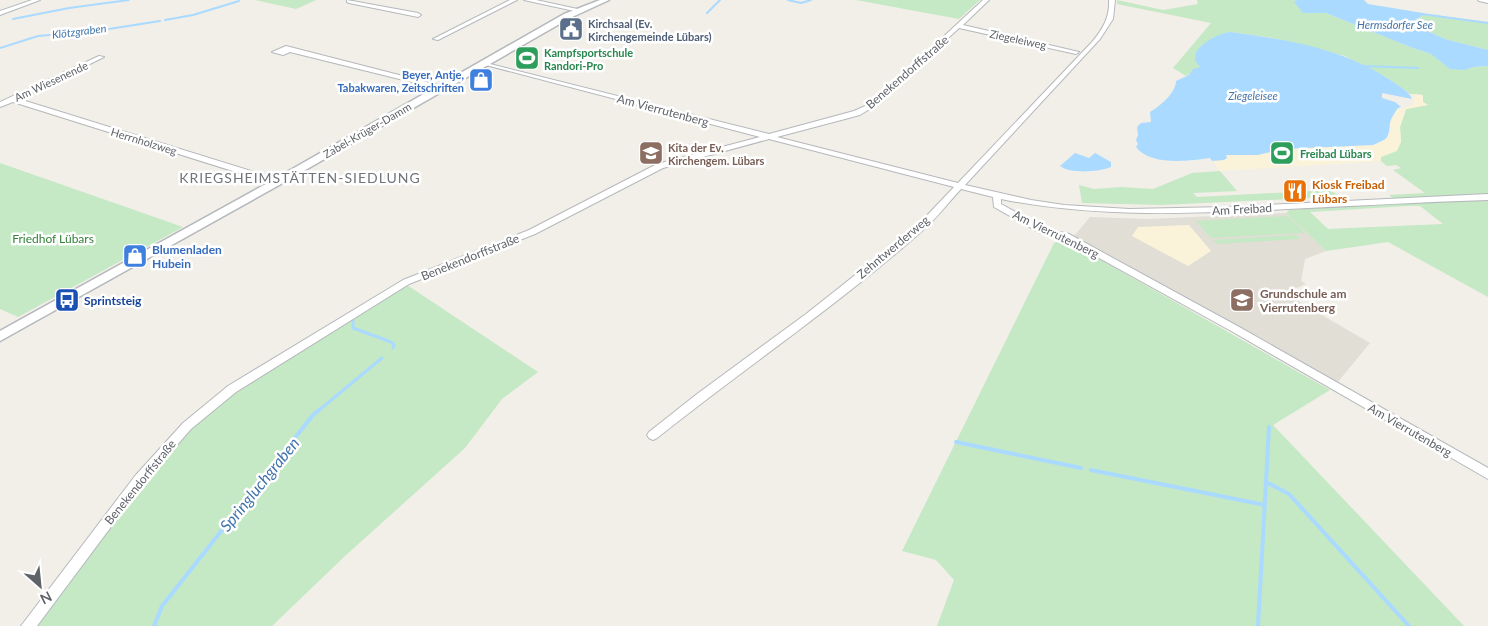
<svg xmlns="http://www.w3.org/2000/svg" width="1488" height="626" font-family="Lato,sans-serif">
	<rect width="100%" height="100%" fill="#f1efe8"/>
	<path fill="#e1ded6" d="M1286 213 1326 251 1305 259 1301 281 1306 284 1284 293 1370 343 1337 383 1074 236 1090 217 1147 219Z"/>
	<path fill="#c5e8c5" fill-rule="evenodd" d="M255 0H316L296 9Z
		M856 0H980L959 19Z
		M1117 0 1163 10 1198 4 1197 0H1297L1294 2 1317 13H1326L1410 47 1431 54 1451 67 1465 70 1474 67 1488 66V297L1388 242 1326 251 1286 213 1289 210 1306 209 1424 203 1425 197 1393 198 1389 195 1425 193 1393 170 1401 168 1396 165 1387 166 1381 161 1380 157 1401 142 1400 127 1406 109 1427 105 1423 102V95L1410 94 1386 77 1345 56 1278 39 1231 32C1219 33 1210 41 1200 47L1201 68 1186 76 1173 68 1211 23 1117 4ZM1407 206H1420L1443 224 1328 229 1310 212Z
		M1425 14 1488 22V50L1445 39 1412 24 1413 21Z
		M0 163 183 227 18 317 0 309Z
		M1220 171 1237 191 1193 193 1197 197 1330 190 1345 199 1314 202 1310 198 1161 205 1082 203 1079 185 1094 189 1121 187 1153 189 1192 173Z
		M1288 216 1305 233 1211 238 1196 221Z
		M1296 235 1300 239 1217 244 1213 240Z
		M1064 239 1330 390 1273 425 1464 626H937L954 580 936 560 902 551 1054 243Z
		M407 285 538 372 502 399 465 448 345 556 272 626H34L175 444 206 412 235 390Z"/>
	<path fill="#fbf3d9" d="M1410 94 1423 95V102L1428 105 1406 109 1400 127 1401 142 1397 151 1381 157V161L1220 171 1212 161 1224 160 1225 156 1283 149 1373 145 1385 140 1391 131 1390 123 1398 108 1403 109 1413 104 1415 96Z
		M1189 225 1211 251 1188 266 1132 236 1138 227Z"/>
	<path fill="#aadaff" d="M1297 0H1364L1368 4 1423 13 1425 14 1413 21 1412 24 1445 39 1488 50V66L1474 67 1465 70 1450 69 1431 54 1410 47 1326 13H1303L1294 2Z
		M1231 32C1289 40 1347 49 1396 84 1402 88 1409 92 1412 99L1382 93V98L1395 102 1401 107 1398 108C1395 112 1391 118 1390 123 1388 139 1389 138 1373 145L1283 149 1258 155H1226L1227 158 1224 160 1212 161 1210 158C1189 161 1150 166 1136 147L1138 144 1136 140 1138 135 1137 127 1141 123 1151 122 1150 112C1160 106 1176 93 1176 81L1189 75 1193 69 1201 67C1181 53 1216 33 1231 32Z
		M1075 153 1089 158 1095 153 1111 162V167C1099 172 1070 174 1060 166Z"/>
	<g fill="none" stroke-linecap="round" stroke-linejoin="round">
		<path stroke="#aadaff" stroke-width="2" d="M788 0 801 3 811 0
			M707 13 720 0
			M1422 14 1488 23
			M13 19 69 8 129 0
			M165 20 193 15 239 1
			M0 48 38 36 96 31 160 21
			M1363 66 1418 68"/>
		<path stroke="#aadaff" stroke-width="3" d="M353 321V328L391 342 394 345 393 348
			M318 411 382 358"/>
		<path stroke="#aadaff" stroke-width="4" d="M956 442 1081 468
			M1091 470 1265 505
			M1266 482 1289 494 1409 626
			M154 626 162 606 313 415 319 410
			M1258 626 1269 427"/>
		<defs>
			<path id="minor" d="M32 0H40L0 15V11Z
				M347 0 418 13 421 15 418 17 349 3 347 2Z
				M510 0H517L438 40 433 39Z
				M524 0H536L582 10 579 12Z
				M983 0H989L963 25 1079 52 1076 54 959 28 876 105 860 115 777 137 958 183 1092 42C1103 29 1110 17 1109 0H1115L1113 19 1100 39 965 185 1031 200 1064 205 1129 209 1227 207 1488 194V200C1421 202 1354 206 1288 209 1191 214 1096 218 1001 199V204L1046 229 1069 234 1241 328 1488 468V479L1233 332 1063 238 1040 233 994 207 993 197 961 189C948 203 936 219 922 231 838 305 745 368 657 438L653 440 649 438 647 435 649 432 697 394 806 314 917 226 954 187 769 139 663 168 535 234 409 284 236 392 191 429 143 484 37 626H21L135 476 183 423 228 386 403 280 529 230 657 164 760 137 482 64V62L769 134 854 111 872 103Z
				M1478 0H1488V3L1479 1Z
				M286 46 442 86 443 87 440 89 290 52 283 55 272 52Z
				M99 56 104 57 19 99 280 180V184H274L13 102 0 107V102Z"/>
			<path id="tertiary" d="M600 0H609L570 18 281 184 0 341V331L273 180 564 14Z"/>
		</defs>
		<use href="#minor" stroke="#b5b8bc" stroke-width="2"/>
		<use href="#tertiary" stroke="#b5b8bc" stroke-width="3"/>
		<use href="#minor" fill="#fff" fill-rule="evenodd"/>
		<use href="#tertiary" fill="#fff" fill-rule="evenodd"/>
	</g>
	<defs>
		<symbol id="civic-square" viewBox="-11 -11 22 22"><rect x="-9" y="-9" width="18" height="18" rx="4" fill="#5c6f8a" stroke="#fff"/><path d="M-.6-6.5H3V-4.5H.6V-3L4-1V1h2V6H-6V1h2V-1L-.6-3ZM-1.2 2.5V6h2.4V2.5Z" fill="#fff"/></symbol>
		<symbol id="stadium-square" viewBox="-11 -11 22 22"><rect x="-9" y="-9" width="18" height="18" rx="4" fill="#2e9e5b" stroke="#fff"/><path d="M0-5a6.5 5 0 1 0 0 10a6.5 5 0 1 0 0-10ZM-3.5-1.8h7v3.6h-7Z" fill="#fff"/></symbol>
		<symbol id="shop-square" viewBox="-11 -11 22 22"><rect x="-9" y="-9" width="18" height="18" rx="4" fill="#3f7fe0" stroke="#fff"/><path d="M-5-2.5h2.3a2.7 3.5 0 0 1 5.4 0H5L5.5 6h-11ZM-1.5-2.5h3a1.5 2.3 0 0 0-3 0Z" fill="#fff"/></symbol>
		<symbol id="school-square" viewBox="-11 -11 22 22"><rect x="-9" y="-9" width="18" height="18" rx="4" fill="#8d6e63" stroke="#fff"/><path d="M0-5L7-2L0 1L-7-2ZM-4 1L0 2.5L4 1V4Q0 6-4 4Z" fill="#fff"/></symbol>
		<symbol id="restaurant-square" viewBox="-11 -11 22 22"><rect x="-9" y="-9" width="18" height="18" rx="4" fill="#e8710a" stroke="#fff"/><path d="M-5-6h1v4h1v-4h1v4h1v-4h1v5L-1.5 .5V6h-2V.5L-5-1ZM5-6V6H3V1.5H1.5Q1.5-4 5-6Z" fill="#fff"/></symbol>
		<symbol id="bus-square" viewBox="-11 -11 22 22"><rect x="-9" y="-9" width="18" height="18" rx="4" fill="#1a4fb4" stroke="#fff"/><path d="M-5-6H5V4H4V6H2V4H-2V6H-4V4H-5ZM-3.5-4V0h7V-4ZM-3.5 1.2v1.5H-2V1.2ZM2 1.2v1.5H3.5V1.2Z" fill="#fff"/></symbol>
	</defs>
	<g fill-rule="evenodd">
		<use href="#civic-square" x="557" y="15" width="28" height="28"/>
		<use href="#stadium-square" x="513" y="44" width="28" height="28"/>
		<use href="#shop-square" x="467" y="66" width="28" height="28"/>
		<use href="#school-square" x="637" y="139" width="28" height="28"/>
		<use href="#stadium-square" x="1268" y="139" width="28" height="28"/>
		<use href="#restaurant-square" x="1281" y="177" width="28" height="28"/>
		<use href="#shop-square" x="121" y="242" width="28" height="28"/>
		<use href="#bus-square" x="53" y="286" width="28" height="28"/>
		<use href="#school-square" x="1228" y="286" width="28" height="28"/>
	</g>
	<g text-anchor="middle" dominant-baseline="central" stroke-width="5" stroke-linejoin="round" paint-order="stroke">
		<g font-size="11" font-weight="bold" fill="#4e5e75" stroke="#fff" text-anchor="start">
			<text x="588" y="23">Kirchsaal (Ev.<tspan x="588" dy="13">Kirchengemeinde Lübars)</tspan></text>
		</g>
		<g font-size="11" font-style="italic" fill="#4174aa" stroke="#fff">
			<text x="1395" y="24">Hermsdorfer See</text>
			<text transform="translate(79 31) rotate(-7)">Klötzgraben</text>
			<text x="1253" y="95">Ziegeleisee</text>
		</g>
		<g font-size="11" fill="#5f6368" stroke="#fff">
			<text transform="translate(1018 39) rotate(12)">Ziegeleiweg</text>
			<text transform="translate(51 81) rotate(-25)">Am Wiesenende</text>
			<text transform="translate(367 130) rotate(-30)">Zabel-Krüger-Damm</text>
			<text transform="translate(144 141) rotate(17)">Herrnholzweg</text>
		</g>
		<g font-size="11" font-weight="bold" fill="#27864d" stroke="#fff" text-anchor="start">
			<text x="544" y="52">Kampfsportschule<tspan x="544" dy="13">Randori-Pro</tspan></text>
			<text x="1300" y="153">Freibad Lübars</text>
		</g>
		<g font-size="11" font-weight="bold" fill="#366cbe" stroke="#fff" text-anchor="end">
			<text x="464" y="74">Beyer, Antje,<tspan x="464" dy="13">Tabakwaren, Zeitschriften</tspan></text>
		</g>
		<g font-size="11" font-weight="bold" fill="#785e54" stroke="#fff" text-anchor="start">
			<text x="668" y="147">Kita der Ev.<tspan x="668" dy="13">Kirchengem. Lübars</tspan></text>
		</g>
		<g font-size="12" fill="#5f6368" stroke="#fff">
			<text transform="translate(907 72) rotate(-41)">Benekendorffstraße</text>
			<text transform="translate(663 110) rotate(15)">Am Vierrutenberg</text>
			<text transform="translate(1242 209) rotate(-3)">Am Freibad</text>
			<text transform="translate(1056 234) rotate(26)">Am Vierrutenberg</text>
			<text transform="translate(893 247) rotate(-40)">Zehntwerderweg</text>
			<text transform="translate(470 257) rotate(-22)">Benekendorffstraße</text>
			<text transform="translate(1410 430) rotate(30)">Am Vierrutenberg</text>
			<text transform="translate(140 482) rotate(-51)">Benekendorffstraße</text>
		</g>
		<g font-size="12" font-weight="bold" fill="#c56008" stroke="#fff" text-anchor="start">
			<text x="1312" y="184">Kiosk Freibad<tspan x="1312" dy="14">Lübars</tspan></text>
		</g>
		<g font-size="12" fill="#348238" stroke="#fff">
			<text x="53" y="238">Friedhof Lübars</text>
		</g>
		<g font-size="12" font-weight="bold" fill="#366cbe" stroke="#fff" text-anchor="start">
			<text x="152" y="249">Blumenladen<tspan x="152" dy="14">Hubein</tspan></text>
		</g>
		<g font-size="12" font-weight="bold" fill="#785e54" stroke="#fff" text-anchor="start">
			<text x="1260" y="293">Grundschule am<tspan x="1260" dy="14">Vierrutenberg</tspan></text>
		</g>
		<g font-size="12" font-weight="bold" fill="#164399" stroke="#fff" text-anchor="start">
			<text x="84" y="300">Sprintsteig</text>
		</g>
		<g font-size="14" letter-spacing="1" fill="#70757a" stroke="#fff">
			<text x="300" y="177">KRIEGSHEIMSTÄTTEN-SIEDLUNG</text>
		</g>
		<g font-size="16" font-style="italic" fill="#4174aa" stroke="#fff">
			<text transform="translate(259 484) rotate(-51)">Springluchgraben</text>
		</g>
	</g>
	<g transform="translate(40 586) rotate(153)" stroke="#ffffff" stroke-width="4" paint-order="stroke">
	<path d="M0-4L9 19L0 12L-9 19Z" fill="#5f6368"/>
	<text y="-8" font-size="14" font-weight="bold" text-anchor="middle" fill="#5f6368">N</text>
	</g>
</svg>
